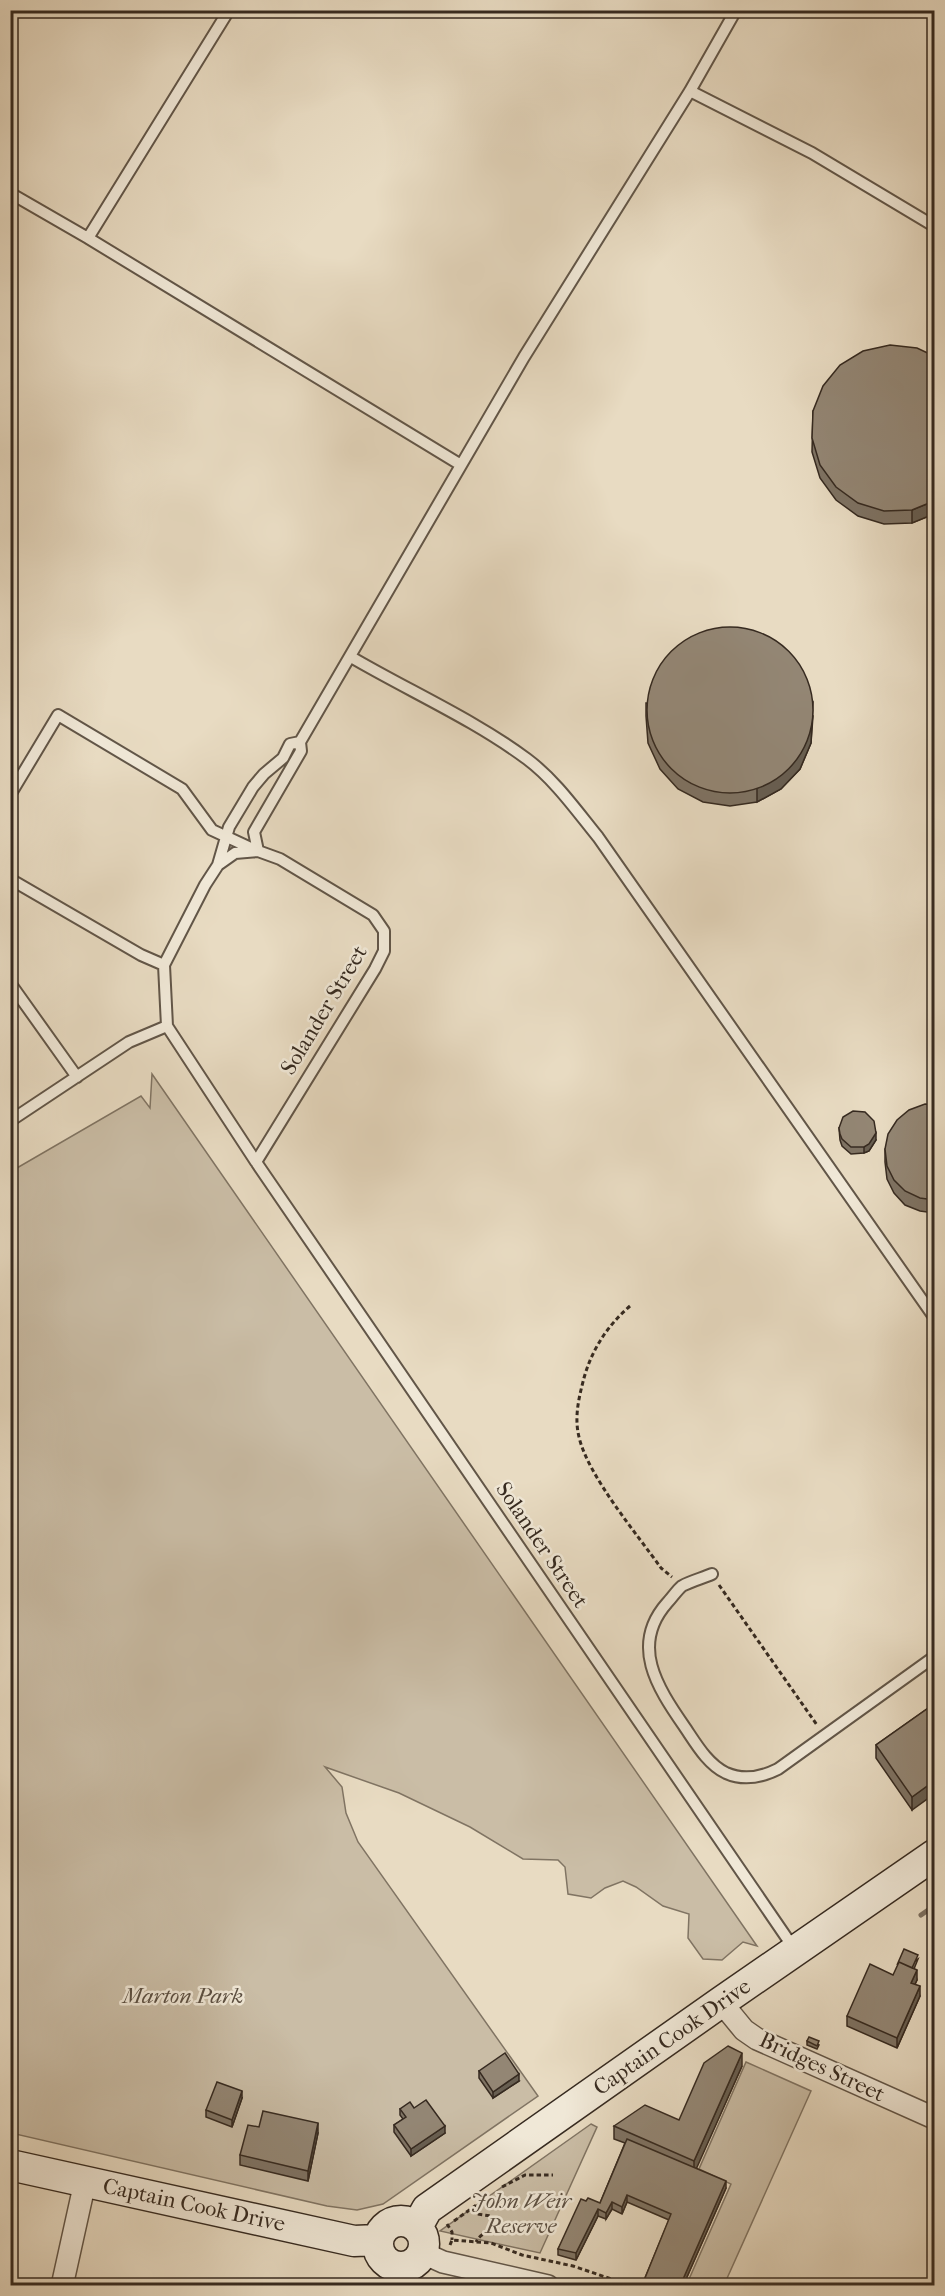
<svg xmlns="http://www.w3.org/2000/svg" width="945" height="2296" font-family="'IM FELL French Canon',serif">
	<rect width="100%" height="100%" fill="#e8dbc2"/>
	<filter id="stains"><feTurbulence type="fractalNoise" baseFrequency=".00333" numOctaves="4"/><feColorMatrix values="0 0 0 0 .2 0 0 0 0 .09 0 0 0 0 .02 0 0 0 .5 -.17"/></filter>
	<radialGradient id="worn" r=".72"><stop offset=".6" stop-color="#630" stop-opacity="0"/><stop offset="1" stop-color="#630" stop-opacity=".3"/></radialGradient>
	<path fill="#cabda6" stroke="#807463" stroke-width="1.5" d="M152 1074 757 1946 743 1942 722 1960 703 1959 688 1938 689 1914 663 1906 636 1887 623 1881 605 1888 591 1898 568 1894 565 1867 558 1860 523 1859 470 1827 399 1793 325 1767 342 1787 346 1813 358 1842 538 2096 383 2204 357 2210 327 2206 11 2133 10 1172 141 1096 150 1108Z
		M746 2062 811 2091 724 2285 686 2286 731 2184 699 2169Z
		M591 2124 597 2127 540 2253 440 2231Z"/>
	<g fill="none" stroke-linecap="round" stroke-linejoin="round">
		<path stroke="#7c7060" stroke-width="5" d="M921 1915 934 1906"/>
		<defs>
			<path id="service" d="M690 91 812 153 934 226
				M10 193 88 238 461 465
				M88 238 229 10
				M351 657C409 691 473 719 527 759 555 780 576 810 598 837L934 1317
				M10 795 58 715 182 789 212 830 255 850
				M258 851 254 832 301 751 300 742 524 357 690 91 736 10
				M218 865 229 827 253 787 264 774 283 758 290 744 300 742
				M10 879 141 955 164 965
				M10 983 77 1077
				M10 1121 129 1042 167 1026
				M256 1162 375 969 384 951V931L373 915 280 859 258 851 235 853 218 865 205 885 164 965 167 1026 256 1162 795 1950
				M712 1574C703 1578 691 1581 682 1586 677 1590 672 1598 667 1603 630 1645 657 1687 684 1726 695 1742 707 1764 726 1773 744 1781 762 1777 778 1769L934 1657"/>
			<path id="minor" d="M721 2002 744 2030 757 2039 934 2118
				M423 2253 443 2262 548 2286
				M62 2286 85 2182"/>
			<path id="secondary" d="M10 2165 354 2241 378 2240
				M378 2244a23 23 0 1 1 46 0a23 23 0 1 1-46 0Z
				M417 2227 427 2209 721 2002 934 1855"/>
		</defs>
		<use href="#service" stroke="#625648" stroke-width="14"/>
		<use href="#minor" stroke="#625648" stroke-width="24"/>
		<use href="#secondary" stroke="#362a20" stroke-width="33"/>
		<path stroke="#362a20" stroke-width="3" stroke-dasharray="4.5 3" stroke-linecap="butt" d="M630 1306C608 1325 592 1349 584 1378 579 1397 574 1417 579 1437 588 1476 637 1534 661 1568L672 1577
			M719 1585 817 1725
			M502 2187 525 2175H553
			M471 2211 477 2214 491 2216 494 2223C489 2234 481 2232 476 2242
			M454 2221 482 2201
			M447 2224 452 2232V2240
			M450 2245 452 2240 491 2243 522 2255 573 2266 632 2286"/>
		<use href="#service" stroke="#f0e8d7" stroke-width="10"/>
		<use href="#minor" stroke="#f0e8d7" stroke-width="21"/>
		<use href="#secondary" stroke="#f0e8d7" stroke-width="30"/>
	</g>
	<path fill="#7e7364" stroke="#362a20" stroke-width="1.5" d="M934 356V514L912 523 884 524 858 516 836 500 820 478 812 452 813 411Z
		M646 703 813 716 811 743 800 769 781 789 757 802 730 806 703 802 678 789 660 769 648 743 646 716Z
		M934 1105V1213L920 1211 905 1205 894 1193 887 1179 885 1162V1149Z
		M839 1128 876 1140 869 1151 864 1153 851 1154 842 1146 840 1140Z
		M934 1704 912 1810 876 1758V1745Z
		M918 1959 914 1969 917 1980 915 1984 920 1996 897 2048 847 2026V2016L893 1975Z
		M807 2041 819 2045 817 2049 807 2045Z
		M742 2066 696 2168 726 2188 683 2286H647L645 2285V2278L669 2220 627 2202 622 2214 612 2209 606 2219 598 2216 576 2260 558 2255V2249L586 2201 600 2203 625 2143 614 2139V2126L679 2120Z
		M479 2071 519 2081 493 2098 479 2078Z
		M242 2098 232 2127 206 2117V2110Z
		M414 2108 445 2133 411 2156 394 2132V2125L403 2119 400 2115V2109Z
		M259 2127 318 2133 308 2181 240 2165V2155Z"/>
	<path fill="#675e51" stroke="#362a20" stroke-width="1.5" d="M934 501V514L912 523V510Z
		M813 703 811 743 800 769 781 789 757 802V789Z
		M876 1133V1140L869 1151 864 1153V1147Z
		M934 1781V1794L912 1810V1797Z
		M917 1970V1980L911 1993V1983Z
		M920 1986V1996L897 2048V2038Z
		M742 2053V2066L694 2174V2161Z
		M519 2074V2081L493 2098V2092Z
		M242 2091V2098L232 2127V2120Z
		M318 2123V2133L308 2181V2171Z
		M445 2126V2133L411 2156V2149Z
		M726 2181V2188L683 2286H680Z
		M627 2195V2202L622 2214V2207Z
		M612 2202V2209L606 2219V2213Z
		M598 2209V2216L576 2260V2253Z"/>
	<path fill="#938674" stroke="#362a20" stroke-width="1.5" d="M890 345 917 348 934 356V501L912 510 884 511 858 503 836 487 820 465 812 438 813 411 823 386 840 365 863 351Z
		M647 710a83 83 0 1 1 166 0a83 83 0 1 1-166 0Z
		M925 1104 934 1105V1200L920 1198 905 1191 894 1180 887 1166 885 1149 888 1134 897 1120 909 1110Z
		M853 1111 865 1112 874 1121 876 1133 869 1144 864 1147H851L842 1139 840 1134 839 1128 843 1117Z
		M934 1704V1781L912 1797 876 1745Z
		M904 1949 918 1955 912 1968 899 1962 897 1965Z
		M899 1962 917 1970 911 1983 920 1986 897 2038 847 2016 870 1964 893 1975Z
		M809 2037 819 2041 817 2046 807 2041Z
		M728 2046 742 2053 694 2161 614 2126 645 2105 679 2120 704 2063Z
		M505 2053 519 2074 493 2092 479 2071Z
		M217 2082 242 2091 232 2120 206 2110Z
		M426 2100 445 2126 411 2149 394 2125 406 2117 400 2109 410 2102 414 2108Z
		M263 2111 318 2123 308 2171 240 2155 248 2125 259 2127Z
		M627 2139 726 2181 680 2286H661L645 2278 671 2214 627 2195 622 2207 612 2202 606 2213 598 2209 576 2253 558 2249 581 2199 586 2201 588 2198 600 2203Z"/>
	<g text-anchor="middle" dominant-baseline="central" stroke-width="5" stroke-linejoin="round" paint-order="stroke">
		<g font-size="22" fill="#362a20" stroke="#f0e8d7">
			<text transform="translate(324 1010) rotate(-59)">Solander Street</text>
			<text transform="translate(542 1545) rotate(56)">Solander Street</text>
			<text transform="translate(672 2037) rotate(-35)">Captain Cook Drive</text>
			<text transform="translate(822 2067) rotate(25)">Bridges Street</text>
			<text transform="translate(194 2205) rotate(12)">Captain Cook Drive</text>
		</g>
		<g font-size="22" font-style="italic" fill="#5b4f42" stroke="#f0e8d7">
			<text x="183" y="1996">Marton Park</text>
			<text x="521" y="2201">John Weir<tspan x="521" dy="25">Reserve</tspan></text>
		</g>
	</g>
	<rect width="945" height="2296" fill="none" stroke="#e8dbc2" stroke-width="36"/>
	<rect x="12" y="12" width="921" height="2272" fill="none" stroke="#362a20" stroke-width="3"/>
	<rect x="18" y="18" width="909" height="2260" fill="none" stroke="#362a20" stroke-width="1.5"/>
	<rect width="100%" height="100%" filter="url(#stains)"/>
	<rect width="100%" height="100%" fill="url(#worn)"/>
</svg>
